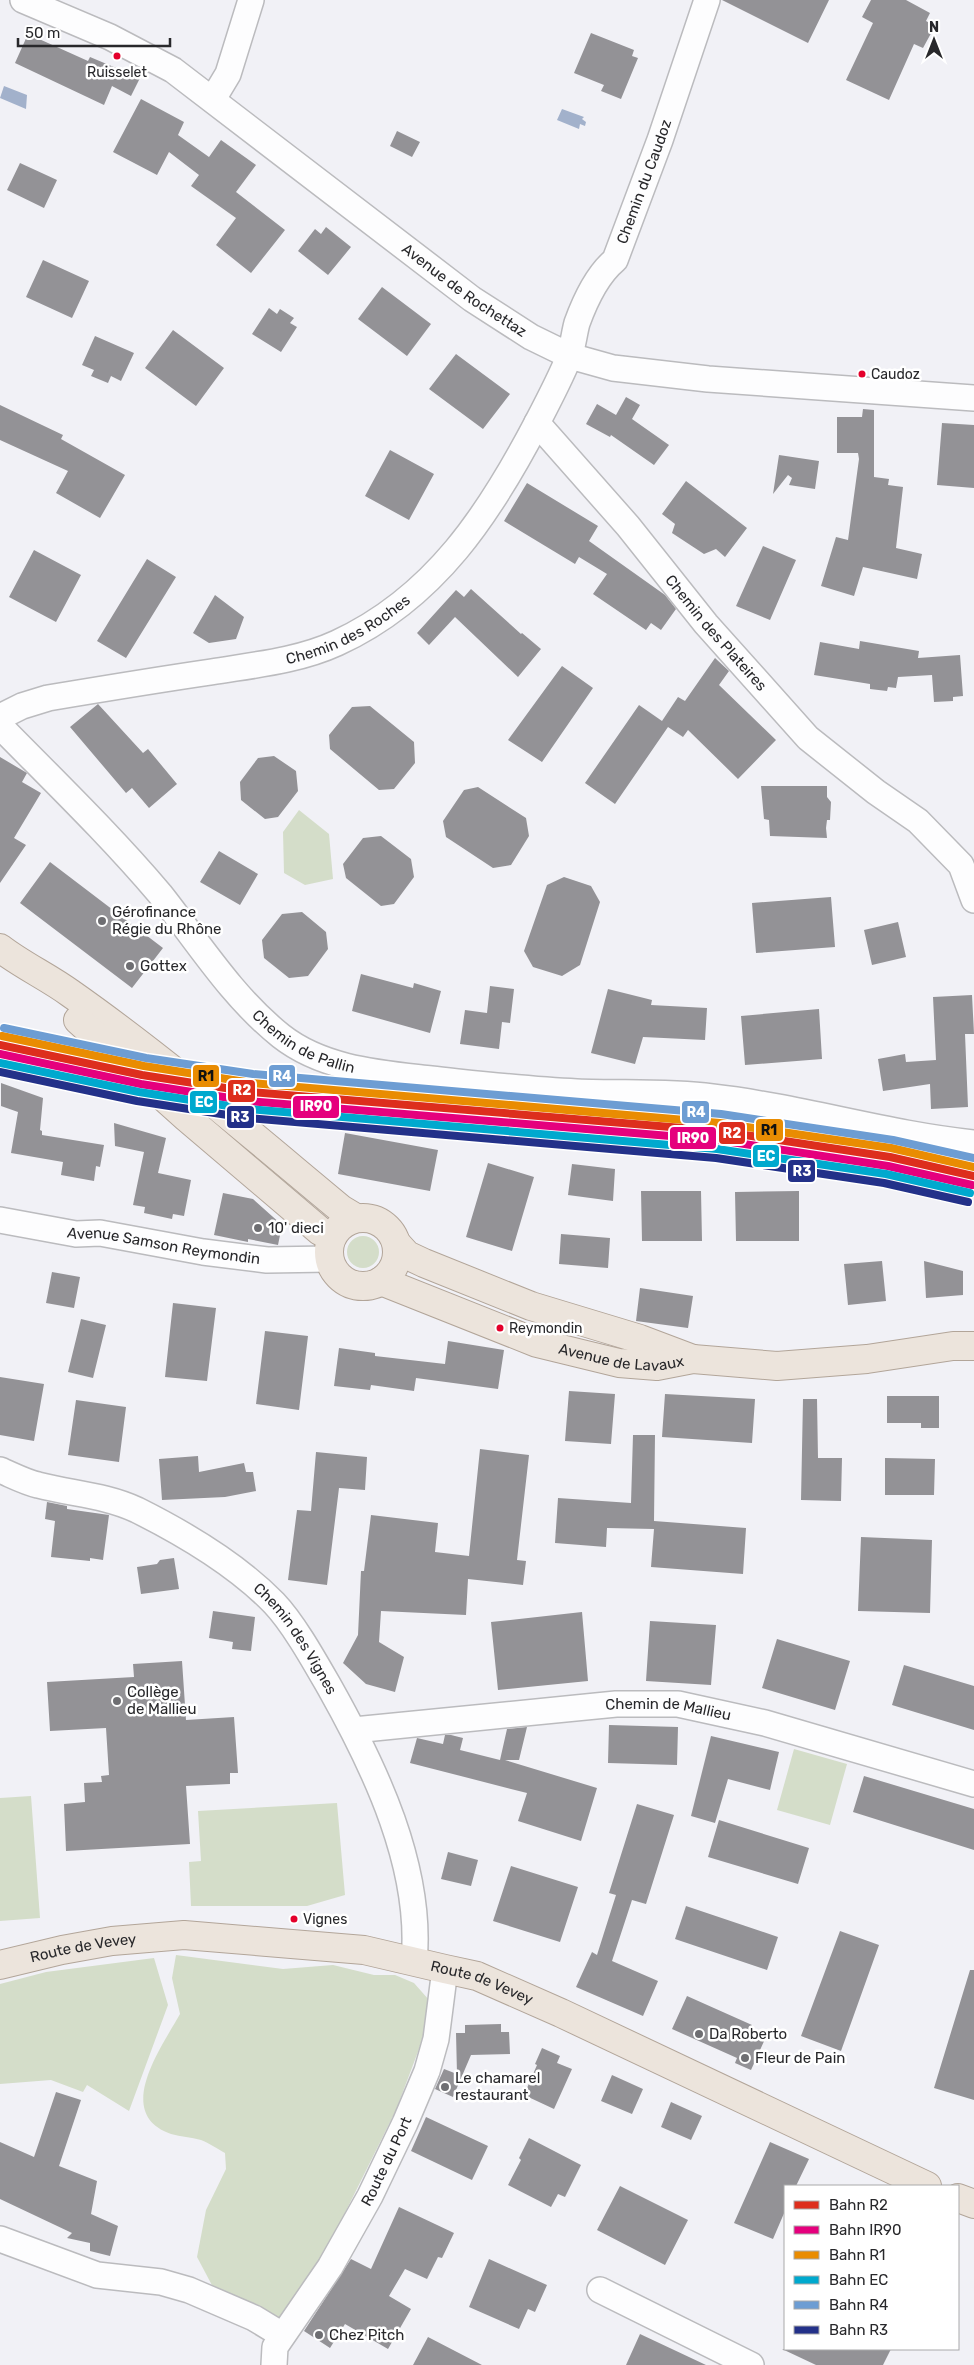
<svg xmlns="http://www.w3.org/2000/svg" width="974" height="2365" font-family="Rubik,sans-serif">
	<rect width="100%" height="100%" fill="#f1f1f6"/>
	<path fill="#d4ddc9" d="M299 810 329 834 333 879 305 885 284 873 283 832Z
		M347 1252a16 16 0 1 1 32 0a16 16 0 1 1-32 0Z
		M794 1749 847 1764 830 1825 777 1810Z
		M31 1796 40 1918 0 1921V1798Z
		M337 1803 345 1895 307 1906H191L189 1862 201 1861 198 1811Z
		M176 1955 283 1969 333 1965 374 1975H395L414 1983 429 2000 428 2019 419 2049 396 2110 331 2241 278 2322 214 2289 197 2257 206 2210 226 2169 225 2153C218 2149 209 2143 201 2140 191 2137 181 2137 171 2134 113 2114 161 2048 180 2014L172 1978Z
		M154 1958 168 2005 129 2111 87 2085 83 2092 51 2080 0 2084V1984L46 1972Z"/>
	<path fill="#a2b1cb" d="M4 86 27 95 26 109 0 98Z
		M562 109 584 117 582 119 586 122 585 126 580 124 579 129 557 120Z"/>
	<path fill="#939296" d="M722 0H829L808 43Z
		M871 0H906L930 13 926 21 935 26 923 48 914 44 889 100 846 80 873 23 862 17Z
		M591 33 634 50 632 56 638 58 621 99 601 91 604 85 574 73Z
		M28 34 88 61 90 57 140 78 131 96 112 86 104 105 15 63Z
		M141 99 184 122 178 135 209 157 221 140 256 165 236 192 285 230 251 273 216 245 236 218 191 186 199 175 169 152 157 175 113 152Z
		M397 131 420 142 412 157 390 146Z
		M20 163 57 180 44 208 7 190Z
		M326 227 351 247 328 275 298 251 315 229 321 234Z
		M43 260 89 281 72 318 26 297Z
		M382 287 431 324 407 356 358 319Z
		M269 308 277 314 280 309 294 318 290 323 297 327 281 352 252 334Z
		M173 330 224 368 196 406 145 368Z
		M95 336 134 353 121 381 111 376 108 383 91 376 94 370 82 365Z
		M456 354 510 394 483 429 429 389Z
		M626 397 640 405 632 419 669 445 654 465 611 435 610 437 586 424 597 404 616 415Z
		M0 405 63 435 61 439 125 475 100 518 56 493 68 471 0 440Z
		M863 409 874 410V477L889 479 888 485 903 487 896 548 922 554 917 579 863 567 854 596 821 586 836 537 848 540 859 459 858 453H837V417H862Z
		M942 423 974 425V488L937 485Z
		M390 450 434 474 409 520 365 496Z
		M779 455 819 461 815 489 789 485 792 478 788 475 773 494Z
		M686 481 747 528 725 557 716 549 704 554 672 533 675 524 662 514Z
		M527 483 598 526 589 541 665 595 676 609 661 630 651 623 646 630 593 594 607 574 579 557 575 564 504 521Z
		M763 546 796 560 770 620 736 606Z
		M34 550 81 575 56 622 9 597Z
		M147 559 176 577 126 658 97 641Z
		M471 589 521 634 522 633 541 649 518 677 455 617 429 645 417 633 456 590 464 597Z
		M215 595 244 617 236 639 209 643 193 633Z
		M860 641 919 651 918 658 960 655 963 696 953 697V701L934 702 932 675 898 677 896 688 888 687 887 691 870 689V684L814 675 820 642 859 649Z
		M715 658 729 671 719 685 776 740 738 779 688 730 683 737 668 727 615 804 585 783 639 705 662 721 678 697 685 701Z
		M562 666 593 688 542 762 508 740Z
		M98 704 143 753 148 749 177 784 149 808 132 788 126 793 70 727Z
		M370 706 414 742 415 763 394 789 379 790 330 749 329 735 352 707Z
		M274 756 296 771 298 791 278 817 265 819 241 800 240 782 258 758Z
		M0 757 27 773 22 782 41 793 14 838 26 845 0 883Z
		M761 786H827V797L831 802 830 820H827L826 828 827 838 770 836 769 820 764 819Z
		M478 787 526 818 529 836 511 865 493 868 446 837 443 821 464 790Z
		M381 836 411 859 414 877 394 904 381 906 346 878 343 864 363 838Z
		M219 851 258 874 240 905 200 882Z
		M50 862 163 948 132 988 20 903Z
		M564 877 591 886 600 902 580 965 562 976 533 967 524 951 547 885Z
		M831 897 835 947 756 953 752 903Z
		M302 912 326 932 328 949 308 976 289 978 264 958 262 940 282 914Z
		M898 922 906 957 872 965 864 930Z
		M361 974 413 988 414 983 441 991 430 1033 352 1011Z
		M490 986 514 989 510 1023 502 1022 499 1049 460 1044 465 1010 487 1013Z
		M608 989 652 1000 651 1005 707 1008 705 1040 643 1037 635 1064 591 1053Z
		M972 995 974 1034H965L968 1107 931 1109 930 1084 883 1091 878 1059 905 1054 906 1062 936 1060 933 997Z
		M819 1009 822 1059 745 1065 741 1016Z
		M1 1083 43 1098 40 1130 42 1131V1135L104 1145 100 1167 96 1166 94 1181 61 1175 63 1162 11 1153 18 1112 1 1106Z
		M114 1123 166 1138 158 1173 191 1180 184 1216 173 1214 172 1219 144 1213 145 1207 133 1205 144 1152 115 1146Z
		M345 1133 438 1150 430 1191 338 1174Z
		M488 1163 534 1177 512 1251 466 1237Z
		M572 1164 615 1169 613 1201 568 1195Z
		M641 1191H701L702 1241H642Z
		M799 1191V1241H736L735 1192Z
		M223 1193 253 1199 282 1225 278 1245 248 1239V1242L214 1235Z
		M561 1234 610 1238 608 1268 559 1264Z
		M882 1261 886 1301 848 1305 844 1264Z
		M924 1261 963 1271V1295L926 1298Z
		M52 1272 80 1277 74 1308 46 1303Z
		M640 1288 693 1296 688 1328 636 1321Z
		M173 1303 216 1308 207 1381 165 1377Z
		M81 1319 106 1325 93 1378 68 1372Z
		M265 1331 308 1336 299 1410 256 1404Z
		M448 1341 504 1350 498 1389 416 1378 414 1391 371 1385 370 1390 334 1386 339 1348 375 1353V1356L445 1364Z
		M0 1377 44 1384 34 1441 0 1435Z
		M569 1391 615 1394 611 1444 565 1441Z
		M665 1394 755 1399 752 1443 662 1437Z
		M887 1396H939V1428H921V1423H887Z
		M803 1399H817L818 1458H842L841 1501 801 1500Z
		M76 1400 126 1407 119 1462 68 1455Z
		M633 1435H655L654 1521 746 1528 743 1574 651 1567 654 1529 607 1528 606 1547 555 1543 558 1498 631 1503Z
		M480 1449 529 1455 517 1560 526 1561 523 1585 468 1579 466 1615 381 1611 379 1642 404 1657 395 1692 366 1684 343 1663 358 1635 361 1571H364L371 1515 438 1523 435 1552 469 1556Z
		M316 1452 367 1457 365 1490 339 1488 327 1585 288 1580 297 1510 311 1511Z
		M198 1456 199 1472 244 1463 246 1472H253L256 1491 225 1497 162 1500 159 1459Z
		M885 1458 935 1459 934 1495H885Z
		M47 1502 67 1506V1509L109 1515 103 1560 90 1558V1561L51 1557 55 1521 45 1519Z
		M861 1537 932 1540 930 1613 858 1611Z
		M174 1558 179 1589 141 1594 137 1567 157 1564 160 1560Z
		M213 1611 255 1617 251 1651 232 1649 233 1642 209 1638Z
		M582 1612 588 1681 498 1690 491 1622Z
		M650 1621 716 1625 711 1685 646 1681Z
		M777 1639 850 1661 835 1710 762 1688Z
		M182 1661 186 1720 234 1717 238 1773H230V1784L186 1786 190 1844 66 1851 64 1804 85 1802 84 1783 102 1782 101 1776 109 1775 106 1728 50 1731 47 1682 134 1677 133 1664Z
		M904 1665 974 1686V1730L892 1705Z
		M609 1725 678 1727 677 1765 608 1763Z
		M527 1727 519 1760H505L597 1788 581 1841 518 1821 527 1793 410 1763 417 1738 443 1744 445 1735H451L463 1738 460 1750 500 1760 507 1729Z
		M711 1736 779 1752 770 1790 728 1779 715 1823 691 1816Z
		M864 1776 974 1809V1850L853 1812Z
		M637 1804 674 1815 646 1904 632 1900 612 1961 658 1981 643 2016 576 1987 592 1952 597 1955 616 1895 609 1893Z
		M719 1820 809 1848 798 1884 708 1857Z
		M448 1852 478 1860 471 1886 441 1879Z
		M511 1866 578 1887 560 1942 493 1921Z
		M686 1906 778 1937 767 1970 675 1939Z
		M840 1931 879 1945 841 2051 801 2036Z
		M970 1970H974V2100L934 2088Z
		M687 1996 752 2025 749 2031 765 2039 751 2070 735 2063 737 2058 672 2029Z
		M501 2024V2032H509L510 2054 471 2055 453 2097 435 2089 444 2069 457 2074 456 2033H465V2025Z
		M542 2048 560 2056 557 2063 572 2069 554 2109 524 2095 537 2065 535 2064Z
		M612 2075 643 2089 632 2114 601 2101Z
		M56 2092 81 2100 59 2166 97 2181 91 2214 118 2226 110 2256 90 2251V2243L67 2238 72 2233 0 2199V2142L34 2157Z
		M671 2102 702 2116 691 2140 661 2127Z
		M426 2117 488 2146 472 2180 411 2151Z
		M529 2138 581 2165 565 2197 558 2194 551 2207 508 2185 521 2160 519 2158Z
		M770 2142 809 2159 796 2186H785V2211L773 2239 734 2223Z
		M620 2186 688 2220 665 2265 597 2230Z
		M399 2207 454 2233 442 2258 438 2257 427 2279 405 2269 389 2296 411 2309 388 2349 345 2324 330 2348 304 2331 351 2259 371 2269Z
		M489 2259 547 2285 535 2312 528 2309 519 2329 469 2307Z
		M640 2334 706 2365H626Z
		M428 2337 482 2365H413Z
		M782 2349H891L883 2365H816Z"/>
	<g fill="none" stroke-linecap="round" stroke-linejoin="round">
		<defs>
			<g id="minor">
				<path id="s1" d="M23 0 110 37 173 70 472 299 531 337 570 356 613 368 708 379 974 398"/>
				<path d="M213 99 228 74 251 0"/>
				<path id="s2" d="M537 423 628 526 706 624 808 738 876 792 918 821 961 865 974 900"/>
				<path id="s3" d="M0 717 22 706 48 698C102 689 156 680 211 672 253 665 298 661 337 643 435 598 490 513 538 421 549 400 560 379 569 357 573 346 574 334 577 323 585 301 597 275 615 260L660 140 707 0"/>
				<path id="s4" d="M0 726C54 781 110 835 160 894 198 942 232 997 281 1036 323 1069 379 1073 431 1079 479 1084 528 1090 577 1092 623 1094 667 1091 712 1097 801 1107 886 1134 974 1143"/>
				<path id="s5" d="M0 1220 76 1234 100 1233 203 1252 267 1260 329 1259"/>
				<path id="s6" d="M0 1470C12 1475 25 1482 38 1485 72 1494 105 1495 137 1510 185 1534 236 1564 274 1603 294 1624 315 1662 330 1688 375 1768 423 1868 414 1962"/>
				<path id="s7" d="M354 1730 616 1704H678L765 1723 974 1784"/>
				<path d="M0 2239 97 2275 161 2282 189 2290 254 2318 282 2335"/>
				<path d="M600 2290 751 2365"/>
				<path id="s8" d="M274 2365 275 2347 330 2267 370 2196 405 2123 427 2071 436 2039 445 1969"/>
			</g>
			<g id="major">
				<path d="M0 948C22 965 48 977 70 993 164 1059 253 1136 341 1209L356 1218"/>
				<path d="M78 1020 186 1117 320 1231 332 1237"/>
				<circle cx="363" cy="1252" r="34"/>
				<path d="M397 1244 407 1255 424 1263 531 1306 640 1339 693 1359"/>
				<path id="s9" d="M381 1281 537 1343 619 1363 657 1366 693 1359 777 1366 867 1359 953 1346H974"/>
				<path id="s10" d="M0 1965 62 1950 112 1941 184 1935 364 1950 445 1969 477 1976 561 2013 927 2186"/>
				<path d="M958 2198 974 2204"/>
			</g>
		</defs>
		<use href="#minor" stroke="#bbbbbe" stroke-width="28"/>
		<use href="#major" stroke="#b2a599" stroke-width="30"/>
		<use href="#minor" stroke="#fdfdfe" stroke-width="25"/>
		<use href="#major" stroke="#ece4dc" stroke-width="28"/>
		<defs>
			<path id="rail-1" d="M0 1045 142 1075 251 1092 719 1131 890 1157 974 1176"/>
			<path id="rail-2" d="M0 1054 141 1084 249 1101 718 1140 888 1166 972 1185"/>
			<path id="rail-3" d="M2 1036 144 1066 252 1083 720 1123 891 1148 974 1167"/>
			<path id="rail-4" d="M0 1063 139 1092 248 1109 717 1149 886 1174 970 1193"/>
			<path id="rail-5" d="M4 1028 146 1058 253 1074 721 1114 893 1140 974 1158"/>
			<path id="rail-6" d="M0 1072 137 1101 247 1118 716 1158 884 1183 968 1202"/>
		</defs>
		<use href="#rail-1" stroke="#fff" stroke-width="11"/>
		<use href="#rail-2" stroke="#fff" stroke-width="11"/>
		<use href="#rail-3" stroke="#fff" stroke-width="11"/>
		<use href="#rail-4" stroke="#fff" stroke-width="11"/>
		<use href="#rail-5" stroke="#fff" stroke-width="11"/>
		<use href="#rail-6" stroke="#fff" stroke-width="11"/>
		<use href="#rail-1" stroke="#dd2e1d" stroke-width="8"/>
		<use href="#rail-2" stroke="#e5007d" stroke-width="8"/>
		<use href="#rail-3" stroke="#e98c02" stroke-width="8"/>
		<use href="#rail-4" stroke="#00a9ce" stroke-width="8"/>
		<use href="#rail-5" stroke="#6d9dd3" stroke-width="8"/>
		<use href="#rail-6" stroke="#233189" stroke-width="8"/>
	</g>
	<g fill="#e4002b" stroke="#fff" stroke-width="2">
		<circle cx="117" cy="56" r="4.5"/>
		<circle cx="862" cy="374" r="4.5"/>
		<circle cx="500" cy="1328" r="4.5"/>
		<circle cx="294" cy="1919" r="4.5"/>
	</g>
	<g fill="#6e6e72" stroke="#fff" stroke-width="2">
		<circle cx="102" cy="921" r="5"/>
		<circle cx="130" cy="966" r="5"/>
		<circle cx="258" cy="1228" r="5"/>
		<circle cx="117" cy="1701" r="5"/>
		<circle cx="699" cy="2034" r="5"/>
		<circle cx="745" cy="2058" r="5"/>
		<circle cx="445" cy="2087" r="5"/>
		<circle cx="319" cy="2335" r="5"/>
	</g>
	<g text-anchor="middle" dominant-baseline="central" stroke-width="5" stroke-linejoin="round" paint-order="stroke">
		<g font-size="14" fill="#28282b" stroke="#fff" text-anchor="start">
			<text x="117" y="72" text-anchor="middle">Ruisselet</text>
			<text x="871" y="374">Caudoz</text>
			<text x="509" y="1328">Reymondin</text>
			<text x="303" y="1919">Vignes</text>
		</g>
		<g font-size="15" fill="#28282b" stroke="#fff">
			<text stroke="none"><textPath href="#s3" startOffset="916">Chemin du Caudoz</textPath></text>
			<text stroke="none"><textPath href="#s1" startOffset="531">Avenue de Rochettaz</textPath></text>
			<text stroke="none"><textPath href="#s3" startOffset="362">Chemin des Roches</textPath></text>
			<text stroke="none"><textPath href="#s2" startOffset="276">Chemin des Plateires</textPath></text>
			<text stroke="none"><textPath href="#s4" startOffset="442">Chemin de Pallin</textPath></text>
			<text stroke="none"><textPath href="#s5" startOffset="166">Avenue Samson Reymondin</textPath></text>
			<text stroke="none"><textPath href="#s9" startOffset="254">Avenue de Lavaux</textPath></text>
			<text stroke="none"><textPath href="#s6" startOffset="351">Chemin des Vignes</textPath></text>
			<text stroke="none"><textPath href="#s7" startOffset="316">Chemin de Mallieu</textPath></text>
			<text stroke="none"><textPath href="#s10" startOffset="85">Route de Vevey</textPath></text>
			<text stroke="none"><textPath href="#s10" startOffset="490">Route de Vevey</textPath></text>
			<text stroke="none"><textPath href="#s8" startOffset="235">Route du Port</textPath></text>
		</g>
		<g font-size="15" fill="#28282b" stroke="#fff" text-anchor="start">
			<text x="112" y="912">Gérofinance<tspan x="112" dy="17">Régie du Rhône</tspan></text>
			<text x="140" y="966">Gottex</text>
			<text x="268" y="1228">10' dieci</text>
			<text x="127" y="1692">Collège<tspan x="127" dy="17">de Mallieu</tspan></text>
			<text x="709" y="2034">Da Roberto</text>
			<text x="755" y="2058">Fleur de Pain</text>
			<text x="455" y="2078">Le chamarel<tspan x="455" dy="17">restaurant</tspan></text>
			<text x="329" y="2335">Chez Pitch</text>
		</g>
	</g>
	<g stroke="#fff" stroke-width="2">
		<rect x="192" y="1064" width="28" height="24" rx="5" fill="#e98c02"/>
		<rect x="268" y="1064" width="28" height="24" rx="5" fill="#6d9dd3"/>
		<rect x="227" y="1079" width="29" height="24" rx="5" fill="#dd2e1d"/>
		<rect x="189" y="1090" width="29" height="24" rx="5" fill="#00a9ce"/>
		<rect x="292" y="1095" width="48" height="24" rx="5" fill="#e5007d"/>
		<rect x="681" y="1100" width="29" height="24" rx="5" fill="#6d9dd3"/>
		<rect x="226" y="1105" width="29" height="24" rx="5" fill="#233189"/>
		<rect x="755" y="1118" width="29" height="24" rx="5" fill="#e98c02"/>
		<rect x="718" y="1121" width="28" height="24" rx="5" fill="#dd2e1d"/>
		<rect x="669" y="1126" width="48" height="24" rx="5" fill="#e5007d"/>
		<rect x="752" y="1144" width="28" height="24" rx="5" fill="#00a9ce"/>
		<rect x="787" y="1159" width="29" height="24" rx="5" fill="#233189"/>
	</g>
	<g font-size="14" text-anchor="middle" font-weight="bold" fill="#fff">
		<text x="282" y="1081">R4</text>
		<text x="242" y="1095">R2</text>
		<text x="204" y="1107">EC</text>
		<text x="316" y="1111">IR90</text>
		<text x="696" y="1117">R4</text>
		<text x="240" y="1122">R3</text>
		<text x="732" y="1138">R2</text>
		<text x="693" y="1143">IR90</text>
		<text x="766" y="1161">EC</text>
		<text x="802" y="1176">R3</text>
	</g>
	<g font-size="14" text-anchor="middle" font-weight="bold" fill="#111">
		<text x="206" y="1081">R1</text>
		<text x="769" y="1135">R1</text>
	</g>
	<rect x="784" y="2185" width="175" height="165" fill="#ffffff" stroke="#a9a9aa"/>
	<rect x="794" y="2201" width="25" height="8" fill="#dd2e1d" stroke="#a9a9aa"/>
	<text x="829" y="2210" font-size="15" fill="#28282b">Bahn R2</text>
	<rect x="794" y="2226" width="25" height="8" fill="#e5007d" stroke="#a9a9aa"/>
	<text x="829" y="2235" font-size="15" fill="#28282b">Bahn IR90</text>
	<rect x="794" y="2251" width="25" height="8" fill="#e98c02" stroke="#a9a9aa"/>
	<text x="829" y="2260" font-size="15" fill="#28282b">Bahn R1</text>
	<rect x="794" y="2276" width="25" height="8" fill="#00a9ce" stroke="#a9a9aa"/>
	<text x="829" y="2285" font-size="15" fill="#28282b">Bahn EC</text>
	<rect x="794" y="2301" width="25" height="8" fill="#6d9dd3" stroke="#a9a9aa"/>
	<text x="829" y="2310" font-size="15" fill="#28282b">Bahn R4</text>
	<rect x="794" y="2326" width="25" height="8" fill="#233189" stroke="#a9a9aa"/>
	<text x="829" y="2335" font-size="15" fill="#28282b">Bahn R3</text>
	<g transform="translate(934 40)" stroke="#ffffff" stroke-width="4" paint-order="stroke">
	<path d="M0-4L9 19L0 12L-9 19Z" fill="#28282b"/>
	<text y="-8" font-size="14" font-weight="bold" text-anchor="middle" fill="#28282b">N</text>
	</g>
	<path d="M18 38v8h152v-8" fill="none" stroke="#28282b" stroke-width="2.5"/>
	<text x="25" y="38" font-size="15" fill="#28282b" stroke="#ffffff" stroke-width="4" paint-order="stroke">50 m</text>
</svg>
